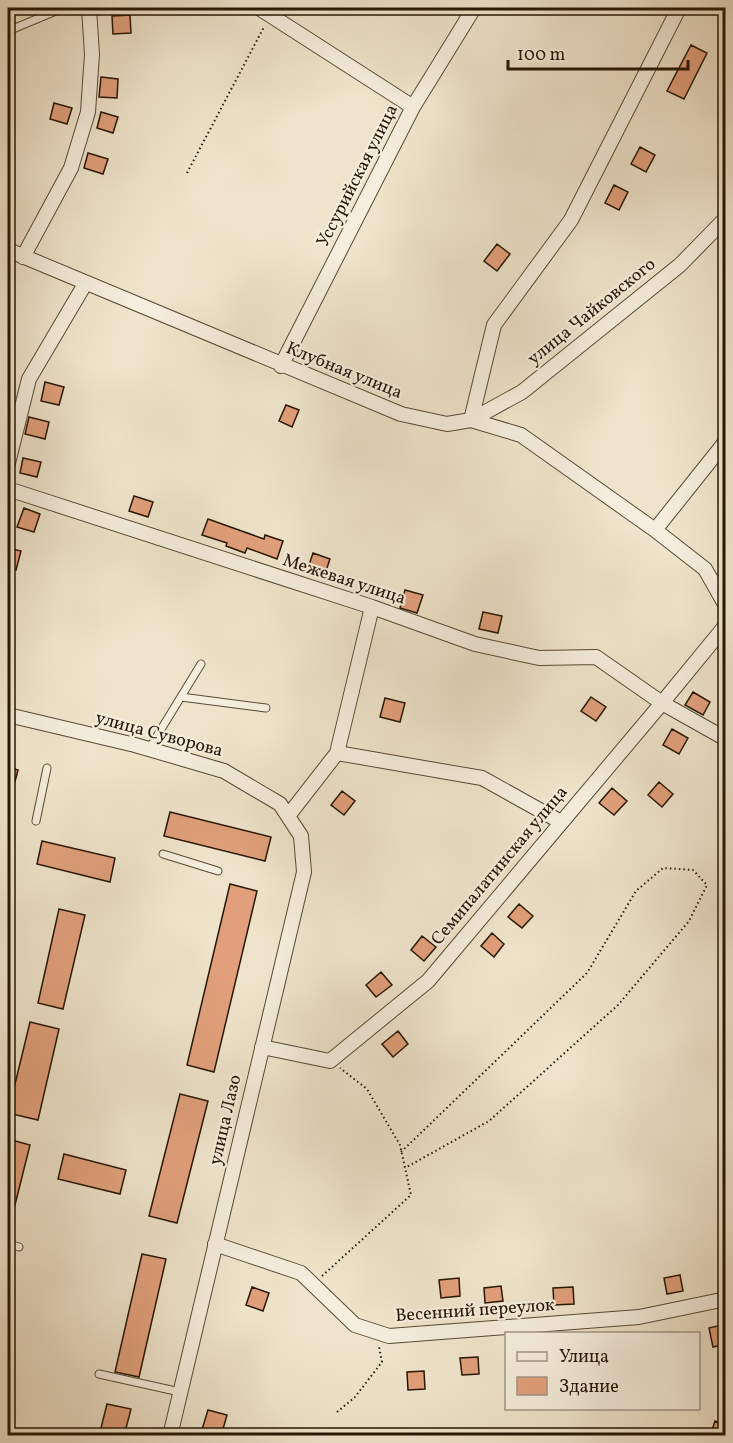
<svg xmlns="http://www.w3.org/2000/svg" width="733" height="1443" font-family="Vollkorn,serif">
	<rect width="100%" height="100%" fill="#efe4cb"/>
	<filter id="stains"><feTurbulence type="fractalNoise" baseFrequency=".00333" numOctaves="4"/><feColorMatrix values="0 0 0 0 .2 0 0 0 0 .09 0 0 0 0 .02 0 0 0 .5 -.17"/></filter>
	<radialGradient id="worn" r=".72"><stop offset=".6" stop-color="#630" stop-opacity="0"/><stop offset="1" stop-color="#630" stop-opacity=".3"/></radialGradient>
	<path fill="#e1a07b" stroke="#261603" stroke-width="1.5" d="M130 15 131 33 113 34 112 16Z
		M691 45 707 53 684 99 667 91Z
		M101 77 118 79 117 98 99 97Z
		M54 103 72 108 67 124 50 119Z
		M101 112 118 117 113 133 97 128Z
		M640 147 655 155 646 172 631 164Z
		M88 153 108 159 103 174 84 168Z
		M614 185 628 192 619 210 605 203Z
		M497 244 510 254 497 271 484 261Z
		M45 382 64 387 59 405 41 401Z
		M286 405 299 410 292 427 279 421Z
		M29 417 49 422 45 439 25 434Z
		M23 458 41 462 37 477 20 473Z
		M134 496 153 502 148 517 129 511Z
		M24 508 40 514 34 532 17 527Z
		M208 519 264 539 265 535 283 541 277 559 247 548 245 553 226 546 227 543 202 535Z
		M8 548 21 551 16 570 8 568Z
		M313 553 330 559 324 577 307 571Z
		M405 590 423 595 417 613 400 608Z
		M483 612 502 616 498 633 479 629Z
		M693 692 710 702 703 715 685 705Z
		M591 697 606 707 596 721 581 711Z
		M385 698 405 703 400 722 380 717Z
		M672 729 688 738 679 754 663 745Z
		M8 767 18 770 11 797H8Z
		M659 782 673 794 662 807 648 795Z
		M612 788 627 801 614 815 599 803Z
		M342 791 355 801 344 815 331 805Z
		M170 812 271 837 265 861 164 836Z
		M42 841 115 858 110 882 37 864Z
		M230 884 257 891 214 1072 187 1065Z
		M519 904 533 916 522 928 508 917Z
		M59 909 85 915 63 1009 38 1003Z
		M492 933 504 944 494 957 481 946Z
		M422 936 436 947 424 961 411 950Z
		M381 972 392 985 376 997 366 985Z
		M30 1022 59 1029 38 1120 8 1113Z
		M398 1031 408 1044 393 1057 382 1044Z
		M180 1094 208 1101 177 1223 149 1216Z
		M8 1139 30 1145 11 1221H8Z
		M64 1154 126 1170 120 1194 58 1179Z
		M142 1254 166 1259 139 1377 115 1372Z
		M680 1275 683 1291 667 1294 664 1278Z
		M459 1278 460 1296 441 1298 439 1280Z
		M501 1286 503 1301 485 1303 484 1288Z
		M252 1287 269 1293 263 1311 246 1305Z
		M573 1287 574 1304 554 1305 553 1288Z
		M726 1324V1344L713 1347 709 1328Z
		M478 1357 479 1374 462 1375 460 1358Z
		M424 1371 425 1389 408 1390 407 1372Z
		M107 1404 131 1409 124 1436H99Z
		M208 1410 227 1415 221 1436H200Z
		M715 1421 726 1425V1436H710Z"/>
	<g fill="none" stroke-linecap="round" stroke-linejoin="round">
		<defs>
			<path id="lane" d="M8 31 63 8
				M181 697 266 708
				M149 749 201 664
				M36 821 47 768
				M163 854 218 871
				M8 1244 19 1247
				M99 1374 180 1392"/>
			<path id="street" d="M259 8 413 107
				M8 250 401 414 447 424 471 420 521 435 655 530 705 569 726 606
				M23 257 71 168 88 112 92 54 89 8
				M281 366 413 107 474 8
				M471 420 494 325 571 220 679 8
				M471 420 522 392 680 265 726 218
				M8 463 29 379 85 284
				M8 489 372 607 475 644 539 658 596 657 662 703 726 739
				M655 530 726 441
				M8 715 135 745 224 771 280 804 301 836 304 872 170 1436
				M337 753 482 778 561 822
				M288 816 337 753 372 607
				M262 1047 330 1061 428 981 662 703 726 625
				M215 1244 301 1273 355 1325 389 1336 639 1317 726 1299"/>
		</defs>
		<use href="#lane" stroke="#584a35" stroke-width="9"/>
		<use href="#street" stroke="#584a35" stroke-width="16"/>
		<path stroke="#261603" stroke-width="2" stroke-dasharray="1.5 3" stroke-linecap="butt" d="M187 173 264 27
			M401 1152 587 973 636 891 663 868 693 870 707 885 689 921 618 1005 489 1121 405 1168
			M322 1276 411 1195 400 1145 367 1089 340 1068
			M337 1412 355 1397 382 1362 379 1347"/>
		<use href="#lane" stroke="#f5eddd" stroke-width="7"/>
		<use href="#street" stroke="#f5eddd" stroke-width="14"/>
	</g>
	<g text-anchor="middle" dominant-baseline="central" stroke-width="4.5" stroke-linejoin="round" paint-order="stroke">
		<g font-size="18" fill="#261603" stroke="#f5eddd">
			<text transform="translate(358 176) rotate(-63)">Уссурийская улица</text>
			<text transform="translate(592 312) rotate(-39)">улица Чайковского</text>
			<text transform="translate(344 371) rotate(22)">Клубная улица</text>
			<text transform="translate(344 580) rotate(18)">Межевая улица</text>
			<text transform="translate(159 735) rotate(15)">улица Суворова</text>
			<text transform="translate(500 866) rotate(-50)">Семипалатинская улица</text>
			<text transform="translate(226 1120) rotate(-77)">улица Лазо</text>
			<text transform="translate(475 1311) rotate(-4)">Весенний переулок</text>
		</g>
	</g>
	<rect width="733" height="1443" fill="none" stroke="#efe4cb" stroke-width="30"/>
	<rect x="9" y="9" width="715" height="1425" fill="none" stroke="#261603" stroke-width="3"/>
	<rect x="15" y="15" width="703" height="1413" fill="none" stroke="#261603" stroke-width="1.5"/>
	<rect x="505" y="1332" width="195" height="78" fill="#f5eddd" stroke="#a29786" stroke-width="1.5"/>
	<rect x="517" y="1352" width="30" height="9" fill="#f5eddd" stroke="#a29786" stroke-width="1.5"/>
	<text x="559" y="1362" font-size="18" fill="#261603">Улица</text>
	<rect x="517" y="1377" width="30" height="18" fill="#e1a07b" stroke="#a29786" stroke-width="1.5"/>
	<text x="559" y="1392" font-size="18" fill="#261603">Здание</text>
	<path d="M508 60v9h180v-9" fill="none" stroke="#261603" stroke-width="3"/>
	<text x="517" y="60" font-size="18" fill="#261603" stroke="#f5eddd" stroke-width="4.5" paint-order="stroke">100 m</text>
	<rect width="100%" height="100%" filter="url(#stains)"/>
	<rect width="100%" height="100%" fill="url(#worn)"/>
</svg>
